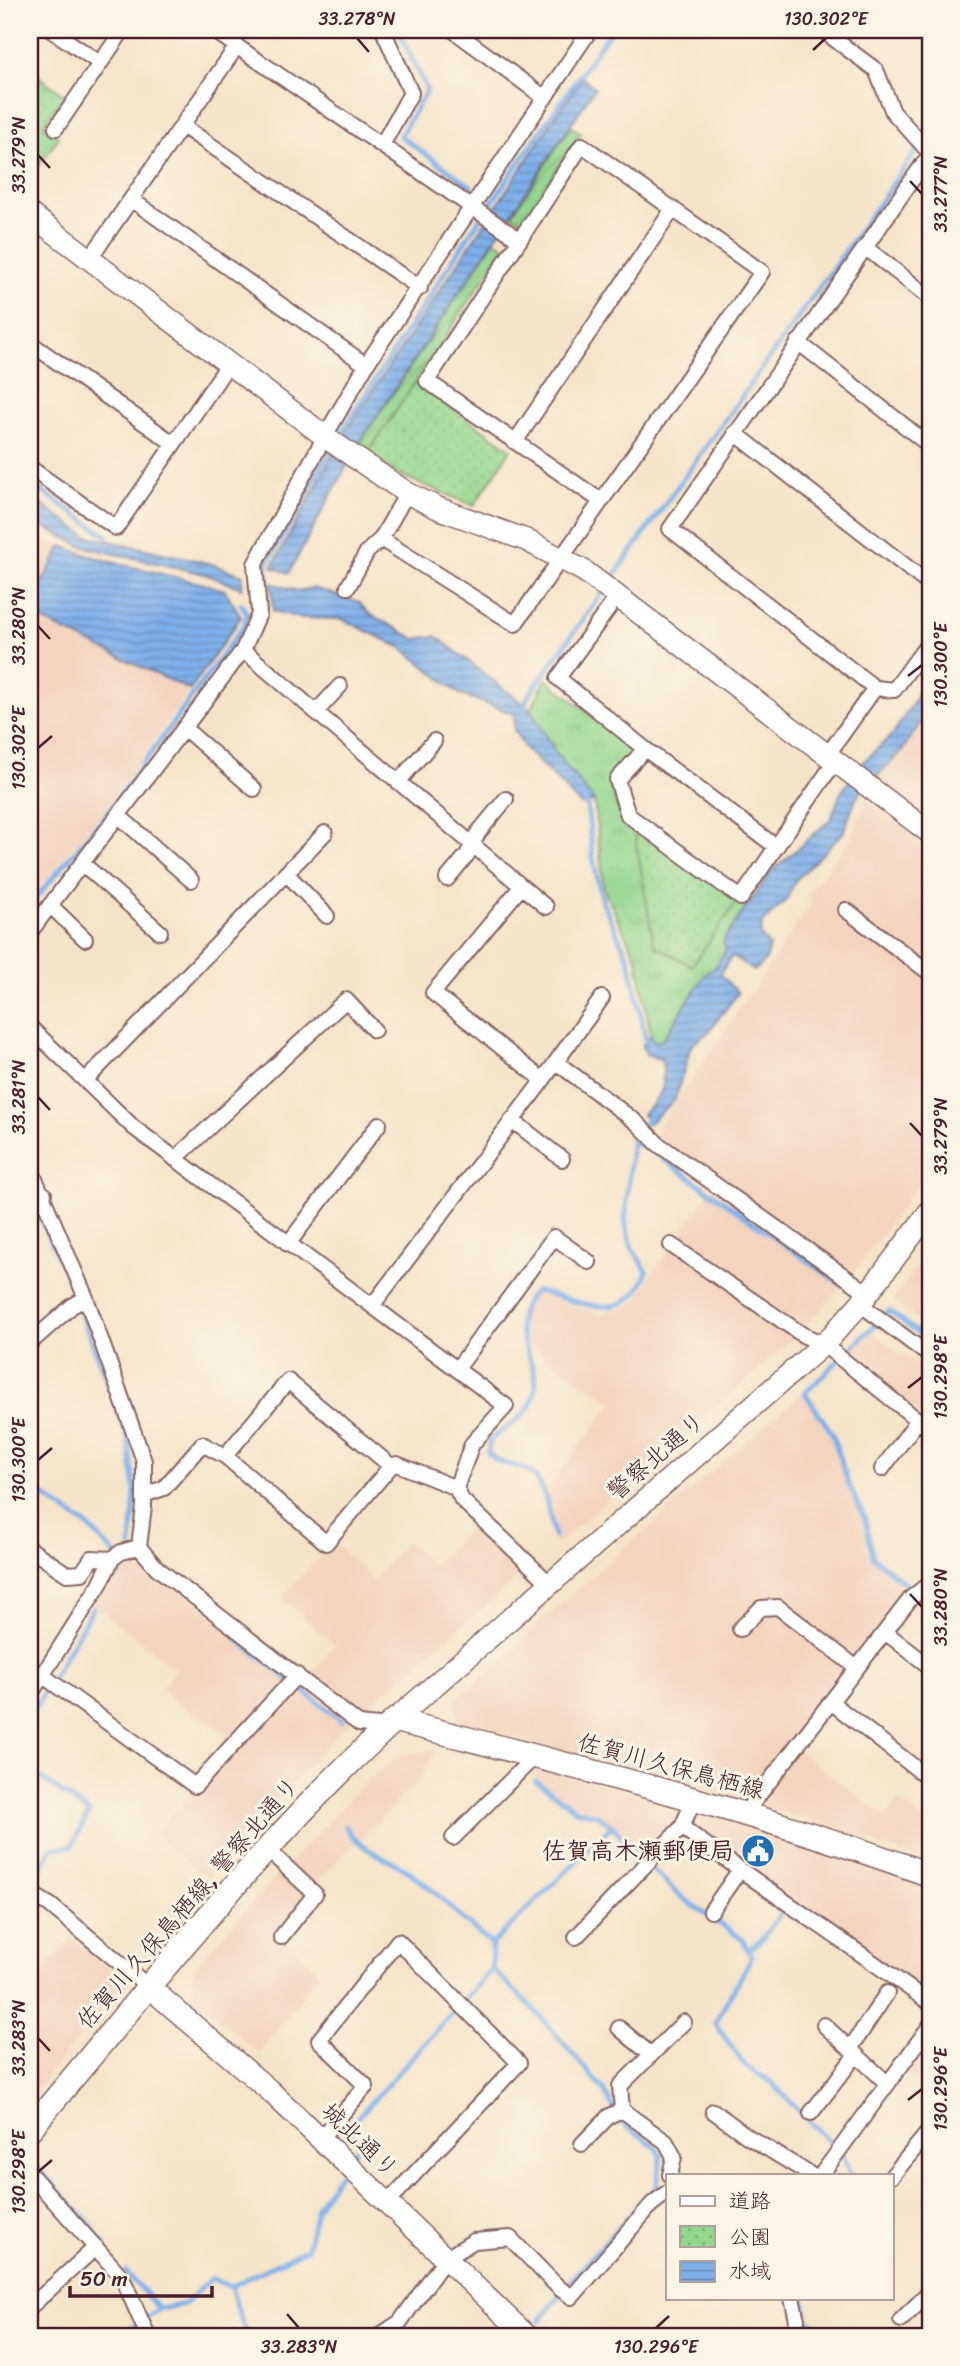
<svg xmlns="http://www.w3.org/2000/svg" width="960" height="2366" font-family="Sriracha,'Klee One',sans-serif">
	<defs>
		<pattern id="grass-tufts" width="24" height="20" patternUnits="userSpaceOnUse" patternTransform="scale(1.75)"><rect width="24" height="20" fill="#93d68e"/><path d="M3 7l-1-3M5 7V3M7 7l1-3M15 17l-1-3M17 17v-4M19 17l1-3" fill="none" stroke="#80b77b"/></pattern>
		<pattern id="park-dots" width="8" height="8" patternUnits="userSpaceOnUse" patternTransform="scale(1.75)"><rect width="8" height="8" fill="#93d68e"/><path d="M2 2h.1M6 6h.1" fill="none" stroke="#80b77b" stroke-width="1.8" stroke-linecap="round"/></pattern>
		<pattern id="garden-furrows" width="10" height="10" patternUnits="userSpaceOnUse" patternTransform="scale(1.75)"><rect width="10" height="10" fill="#93d68e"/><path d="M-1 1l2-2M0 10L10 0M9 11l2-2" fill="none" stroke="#80b77b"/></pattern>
		<pattern id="water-rules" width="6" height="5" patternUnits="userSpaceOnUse" patternTransform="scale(1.75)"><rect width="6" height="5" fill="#7fb0ea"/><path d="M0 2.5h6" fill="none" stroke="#6a8fbe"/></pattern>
	</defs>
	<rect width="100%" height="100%" fill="#fcf5e5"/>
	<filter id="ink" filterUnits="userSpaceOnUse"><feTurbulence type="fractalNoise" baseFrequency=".0143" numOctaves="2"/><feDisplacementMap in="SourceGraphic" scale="14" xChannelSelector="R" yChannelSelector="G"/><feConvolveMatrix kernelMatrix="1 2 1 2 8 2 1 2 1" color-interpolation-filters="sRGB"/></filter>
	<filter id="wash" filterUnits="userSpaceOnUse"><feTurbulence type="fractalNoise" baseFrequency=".00686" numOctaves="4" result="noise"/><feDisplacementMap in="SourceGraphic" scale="28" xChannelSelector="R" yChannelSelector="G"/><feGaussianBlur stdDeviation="1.57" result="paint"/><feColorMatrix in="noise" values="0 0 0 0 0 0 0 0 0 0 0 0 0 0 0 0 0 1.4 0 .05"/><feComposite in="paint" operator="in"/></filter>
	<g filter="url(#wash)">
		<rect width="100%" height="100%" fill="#f5e4c9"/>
		<path fill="#f3d4bf" d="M30 535 62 546 38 590 34 616 190 690 101 814 30 898Z
			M930 694V819L869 774Z
			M866 798 930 845V1168L852 1275 814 1317 753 1375 555 1545 547 1489 613 1403 529 1345 515 1316 532 1292 600 1314 631 1304 717 1181 654 1134 812 903 809 892 852 837Z
			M930 1247V1309L920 1322 893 1300Z
			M868 1329 930 1375V1422L841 1355Z
			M804 1391 831 1432 862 1519 867 1550 910 1592 789 1743 886 1818 898 1800 930 1824V1863L807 1819 458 1723 455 1699 500 1664 538 1624Z
			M479 1519 529 1568 342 1729 207 1878 153 1835 239 1744 161 1691 176 1669 93 1604 114 1564 134 1554 302 1686 335 1645 282 1598 333 1542 374 1580 407 1540 432 1566Z
			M436 1750 419 1780 316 1883 279 1935 319 1973 259 2053 192 1996 194 1968 277 1875 363 1785 401 1754Z
			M539 1768 800 1837 930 1883V1997L674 1826 640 1862 594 1810 575 1808 523 1770Z
			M72 1938 125 1982 30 2096V1984Z
			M930 2012V2094L893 2062Z"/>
		<path fill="url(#grass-tufts)" stroke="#6e7a5c" stroke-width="2" d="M546 679 633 748 608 779 620 815 747 906 723 941 726 950 713 970 707 972 662 1040 654 1042 651 1035 637 958 604 890 594 801 555 752 531 710Z"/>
		<path fill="url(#park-dots)" stroke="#6e7a5c" stroke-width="2" d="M30 70 65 96 43 125 59 137 30 178Z
			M415 382 511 449 474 506 398 474 368 453Z
			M633 824 738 900 692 966 654 945Z"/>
		<path fill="url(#garden-furrows)" stroke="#6e7a5c" stroke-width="2" d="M571 126 581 133 522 221 512 215Z
			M495 240 505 247 368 453 358 446Z"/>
		<path fill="url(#water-rules)" stroke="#64688a" stroke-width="2" d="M582 77 595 88 359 443 289 573 272 567 344 434Z
			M30 496 87 536 208 563 243 575 242 588 205 574 81 546 30 520Z
			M62 546C115 567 171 573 225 590L241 617 190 690 33 616 38 590Z
			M271 583 297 591 313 588 359 602 368 613 415 639 436 636 531 710 555 752 594 801 587 805 580 804 524 747 514 730V714L460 694 402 648 342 619 301 618 273 611Z
			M930 663 929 710 901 752 857 796 843 833 795 881 787 899 762 923 760 935 769 946 766 960 754 971 732 956 720 974 738 993 709 1031 691 1046 675 1100 648 1124 643 1114C663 1095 666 1088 662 1060L647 1055 642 1046 651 1035 655 1042 663 1040 707 972 713 970 726 950 723 941 770 873 831 819 840 794 862 763 894 733 914 701Z"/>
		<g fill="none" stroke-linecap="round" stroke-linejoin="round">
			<path stroke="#7fb0ea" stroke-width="5" d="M398 30 427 90 400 136 471 186
				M926 30 930 33
				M336 440 475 226 611 30
				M30 483 107 536
				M268 582 266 566 331 449
				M609 583 930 132
				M524 713 527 698 604 590
				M583 801 587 805 593 859 603 903 629 959 646 1040 652 1045
				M30 905 107 813 245 624 247 613 241 604
				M632 1141 652 1151 842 1285
				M30 1195 68 1279 128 1437 135 1491 131 1546
				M930 1342 889 1311 805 1393 832 1433 847 1481 865 1519 873 1557 930 1604
				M30 1486 89 1527 120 1560 132 1556 155 1575
				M554 1536C549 1516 547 1481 527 1470 511 1462 503 1468 488 1453L490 1440C502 1430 525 1417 531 1404 552 1362 494 1334 535 1291 579 1300 627 1329 647 1271L632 1248 625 1221 632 1141 650 1115
				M237 1639 342 1721
				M30 1717 93 1608
				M30 1770 89 1812 72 1846 51 1849 30 1890
				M536 1781 576 1810 598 1815 612 1826 641 1859 684 1899 742 1939 752 1957 715 2023 745 2066 770 2081 844 2157 850 2175
				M345 1826C368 1859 388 1854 415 1876 443 1897 464 1923 492 1944V1969L533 2008 602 2088 623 2124 655 2146 661 2156 657 2186 575 2275 540 2321
				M492 1944 612 1826
				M749 1949 762 1939 783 1910 799 1919
				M349 2159 360 2143 348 2128 492 1969
				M36 2166 89 2223 104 2246
				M126 2272 159 2309 185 2304 211 2278 231 2287 242 2323 251 2336
				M231 2287 307 2248 317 2207 344 2167
				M804 2298 807 2319 832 2336
				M118 2336 159 2309"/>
		</g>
	</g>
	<g filter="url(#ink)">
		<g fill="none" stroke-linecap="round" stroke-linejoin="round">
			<defs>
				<path id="street" d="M51 30 100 63
					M213 30 520 240
					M453 30 545 98
					M822 30 876 70 893 112 930 153
					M184 127 420 288
					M56 128 123 30
					M382 145 411 93 383 30
					M132 200 366 365
					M866 248 930 298
					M89 260 237 46
					M798 342 930 446
					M30 343 173 443
					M735 433 930 585
					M515 442 673 209
					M30 468 116 528 230 362
					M407 493 381 539 515 624 762 272 582 145 427 381 601 501
					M348 587 367 552 381 539
					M617 597 558 678 645 749 775 846
					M243 650 546 907
					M875 688 670 529 930 154
					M316 712 340 686
					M184 728 254 789
					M645 749 617 780 628 815 741 898 834 763
					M826 757 875 688 894 690 930 641
					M398 782 434 741
					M118 815 191 880
					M82 863 160 932
					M286 873 327 916
					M447 879 467 855 478 833 506 799
					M50 905 85 939
					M846 910 930 973
					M30 932 243 650 259 614 255 564 325 436 366 365 590 30
					M30 1027 133 1127 506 1406 472 1444 456 1488 462 1500 550 1584
					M556 1062 602 998
					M86 1080 325 833
					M543 1080 556 1062 636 1122 658 1144 868 1293
					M512 1120 562 1159
					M175 1159 346 1000 374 1030
					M30 1167 86 1298 144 1461V1506L139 1547 157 1568 359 1724 378 1726 389 1722
					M30 1208 44 1194
					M288 1244 379 1124
					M671 1245 803 1335 823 1344 930 1430
					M860 1304 930 1356
					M372 1306 543 1080 433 993 521 887
					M30 1343 72 1306 86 1298
					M457 1369 554 1237 589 1262
					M225 1456 288 1381 391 1466
					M882 1469 918 1420
					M144 1495 164 1488 202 1444 225 1456 326 1543 391 1466 397 1464 456 1488
					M30 1549 67 1574 82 1573 92 1558 112 1559
					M740 1629 761 1608 778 1607 857 1668
					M885 1632 930 1667
					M42 1675 195 1786 297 1675
					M30 1695 100 1584 112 1559 121 1552 139 1547
					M832 1703 922 1773
					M694 1799 682 1827C762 1888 848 1943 930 2003
					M745 1813 911 1598 930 1583
					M453 1838 535 1756
					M266 1848 315 1894 281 1937
					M30 1893 50 1905 150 1988
					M711 1911 739 1871
					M576 1937 682 1827
					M824 2025 888 2084
					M619 2028 650 2054
					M850 2049 887 1993
					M713 2111 747 2136 811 2175
					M811 2113 856 2055
					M320 2139 366 2086 319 2040 398 1941 519 2063 387 2203
					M582 2144 609 2116 622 2110
					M30 2174 122 2277 148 2336
					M670 2175 674 2157 666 2142 622 2110 620 2086 684 2022
					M821 2175 930 2026
					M892 2176 930 2130
					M792 2298 797 2320 794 2336
					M30 2307 95 2248
					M901 2320 930 2292
					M379 2336 400 2322 445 2259 474 2241 510 2238 559 2288 572 2297 652 2204 668 2192"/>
				<path id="secondary" d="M30 214 331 441 407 493 440 509 526 540 584 571 930 833
					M395 1720 827 1341 860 1304 930 1211
					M150 1988 269 2090 527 2336"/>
				<path id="primary" d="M30 2129C148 1990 260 1843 395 1720 575 1767 756 1811 930 1875"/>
			</defs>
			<use href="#street" stroke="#866462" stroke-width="18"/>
			<use href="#secondary" stroke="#866462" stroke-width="24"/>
			<use href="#primary" stroke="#866462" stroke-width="26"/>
			<use href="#street" stroke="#fff" stroke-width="14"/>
			<use href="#secondary" stroke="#fff" stroke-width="21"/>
			<use href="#primary" stroke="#fff" stroke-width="23"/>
		</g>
	</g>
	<path fill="none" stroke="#4a1f2b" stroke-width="2.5" d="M357 38 369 52M813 50 826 38M38 155 50 168M910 181 922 194M38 626 50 639M908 676 922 665M38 748 52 736M38 1097 50 1110M910 1123 922 1136M908 1388 922 1377M38 1460 52 1448M910 1594 922 1607M38 2038 50 2051M908 2100 922 2089M38 2172 52 2160M287 2314 299 2328M656 2328 669 2316"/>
	<defs>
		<symbol id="civic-disc" viewBox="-11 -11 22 22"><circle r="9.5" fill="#1f6fb2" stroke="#fcf5e5"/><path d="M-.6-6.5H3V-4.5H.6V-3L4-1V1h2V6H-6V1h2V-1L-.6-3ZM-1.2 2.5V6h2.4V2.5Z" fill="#fff"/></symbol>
	</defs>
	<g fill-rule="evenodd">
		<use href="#civic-disc" x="739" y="1832" width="38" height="38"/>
	</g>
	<g text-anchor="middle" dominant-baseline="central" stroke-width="6" stroke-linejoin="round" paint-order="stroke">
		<g font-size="24" fill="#4a1f2b" stroke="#fcf5e5">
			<text transform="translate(656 1456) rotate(-41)">警察北通り</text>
			<text transform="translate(671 1766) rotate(15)">佐賀川久保鳥栖線</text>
			<text transform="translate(188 1903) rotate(-49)">佐賀川久保鳥栖線, 警察北通り</text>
			<text transform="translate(360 2140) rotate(44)">城北通り</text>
		</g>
		<g font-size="24" font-weight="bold" fill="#4a1f2b" stroke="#fcf5e5" text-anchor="end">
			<text x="734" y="1851">佐賀高木瀬郵便局</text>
		</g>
	</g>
	<rect width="960" height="2366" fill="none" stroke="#fcf5e5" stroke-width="77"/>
	<rect x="666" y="2174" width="228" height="126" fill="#fcf5e5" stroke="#b59f9b" stroke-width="2"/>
	<rect x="680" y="2196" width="35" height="10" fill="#ffffff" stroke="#b59f9b" stroke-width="2"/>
	<text x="729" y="2208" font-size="21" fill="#4a1f2b">道路</text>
	<rect x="680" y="2226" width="35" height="21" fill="url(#park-dots)" stroke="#b59f9b" stroke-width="2"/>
	<text x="729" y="2244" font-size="21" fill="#4a1f2b">公園</text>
	<rect x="680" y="2261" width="35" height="21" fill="url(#water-rules)" stroke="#b59f9b" stroke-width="2"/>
	<text x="729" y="2278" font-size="21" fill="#4a1f2b">水域</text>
	<path d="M70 2286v10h142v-10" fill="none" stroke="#4a1f2b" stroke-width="3.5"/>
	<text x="80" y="2286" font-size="21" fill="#4a1f2b" stroke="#fcf5e5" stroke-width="5" paint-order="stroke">50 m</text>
	<rect x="38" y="38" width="884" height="2290" fill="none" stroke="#4a1f2b" stroke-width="2.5"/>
	<g font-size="18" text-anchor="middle" fill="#4a1f2b">
		<text x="357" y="25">33.278°N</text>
		<text x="826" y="25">130.302°E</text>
		<text transform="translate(19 155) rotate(-90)" y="6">33.279°N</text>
		<text transform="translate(941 194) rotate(-90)" y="6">33.277°N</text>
		<text transform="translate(19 626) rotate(-90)" y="6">33.280°N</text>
		<text transform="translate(941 665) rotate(-90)" y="6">130.300°E</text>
		<text transform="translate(19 748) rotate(-90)" y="6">130.302°E</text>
		<text transform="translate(19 1097) rotate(-90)" y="6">33.281°N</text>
		<text transform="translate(941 1136) rotate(-90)" y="6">33.279°N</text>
		<text transform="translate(941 1377) rotate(-90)" y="6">130.298°E</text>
		<text transform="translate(19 1460) rotate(-90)" y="6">130.300°E</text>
		<text transform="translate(941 1607) rotate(-90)" y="6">33.280°N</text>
		<text transform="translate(19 2038) rotate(-90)" y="6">33.283°N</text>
		<text transform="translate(941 2089) rotate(-90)" y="6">130.296°E</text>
		<text transform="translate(19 2172) rotate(-90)" y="6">130.298°E</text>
		<text x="299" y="2353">33.283°N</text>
		<text x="656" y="2353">130.296°E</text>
	</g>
</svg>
